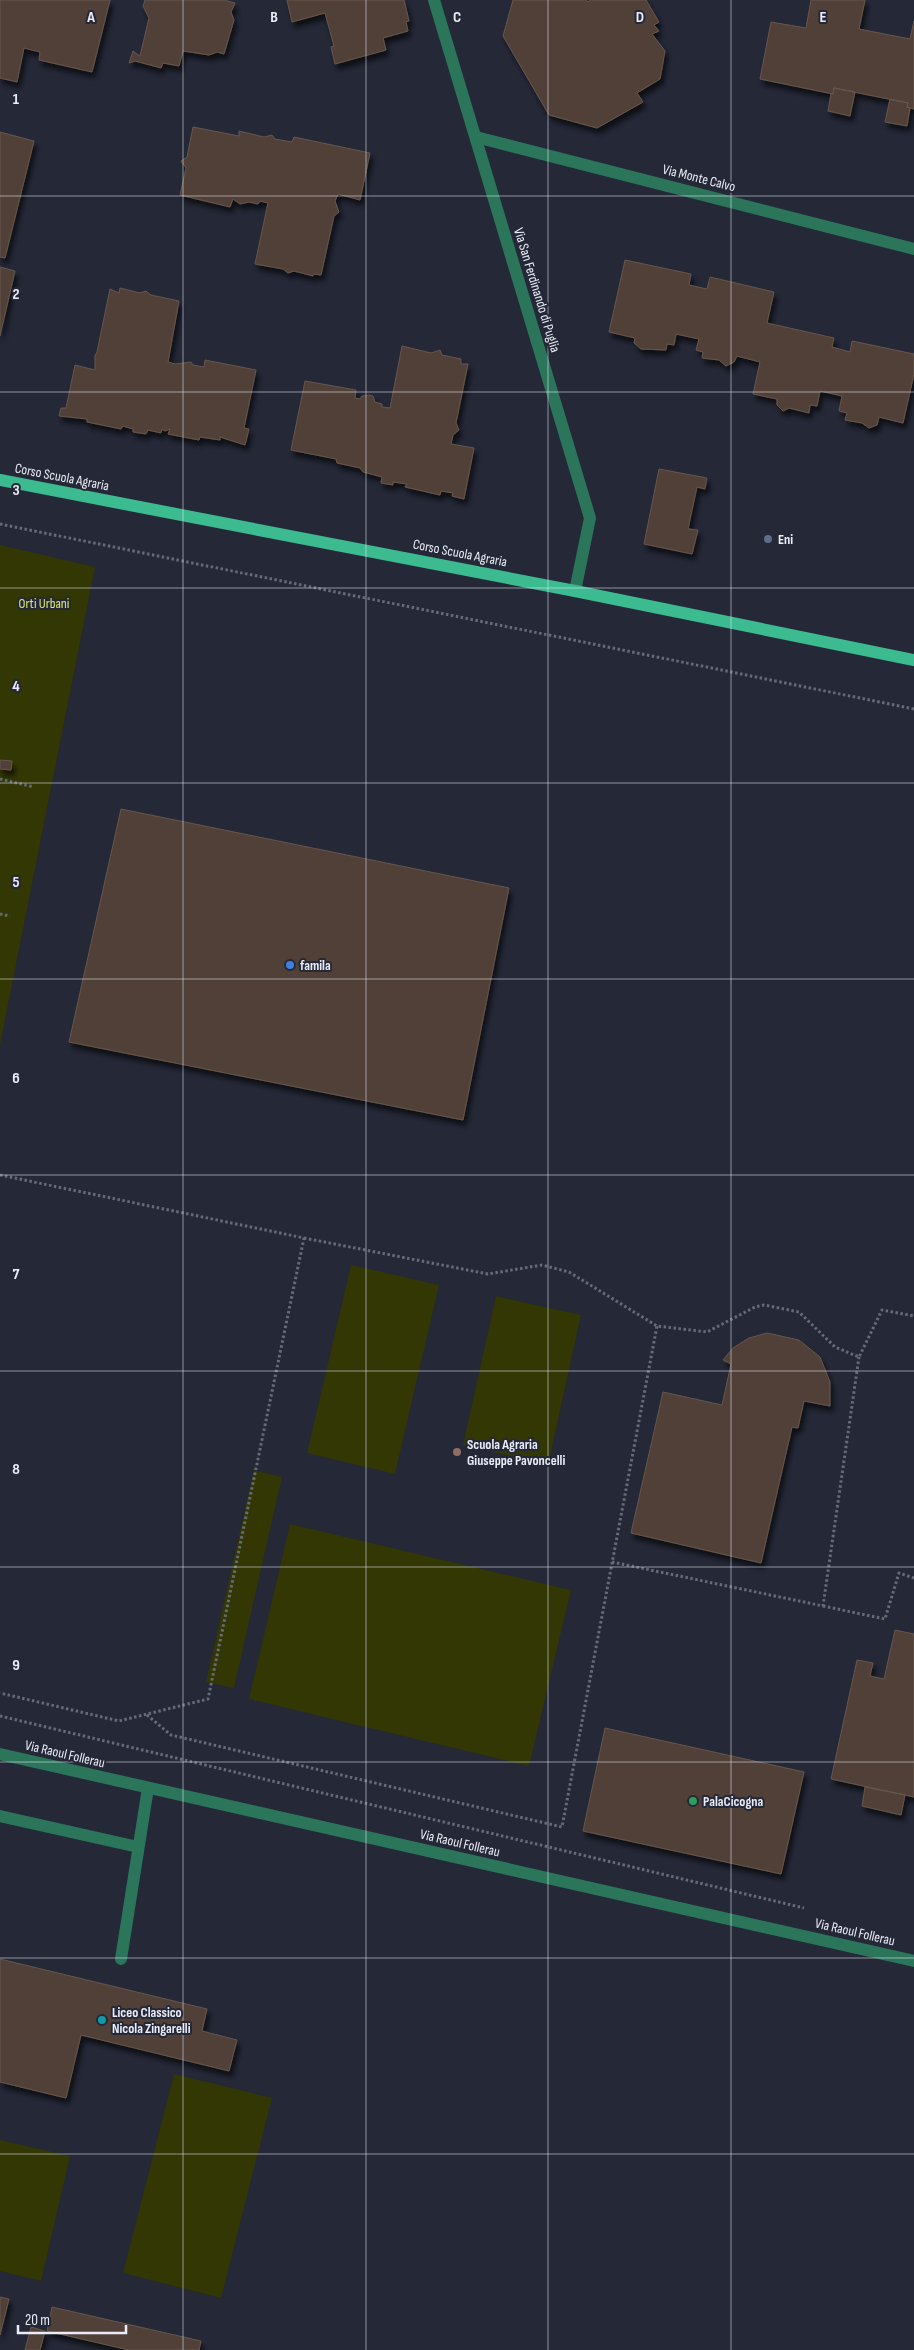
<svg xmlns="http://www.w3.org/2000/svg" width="914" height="2350" font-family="'Sofia Sans Condensed',sans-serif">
	<defs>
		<filter id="shadow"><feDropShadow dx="3" dy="5.5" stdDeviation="2.5" flood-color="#0009"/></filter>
	</defs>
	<rect width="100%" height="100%" fill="#242837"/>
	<path fill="#323704" d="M0 545 95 567 0 1045Z
		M351 1265 439 1285 395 1474 307 1453Z
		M496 1296 581 1315 548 1465 463 1445Z
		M254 1470 282 1477 234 1688 206 1682Z
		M290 1524 571 1590 529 1766 249 1699Z
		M174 2074 272 2098 221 2298 123 2273Z
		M0 2140 70 2156 41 2281 0 2271Z"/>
	<path fill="#514138" stroke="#67564c" filter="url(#shadow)" d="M0 0H110L92 72 39 60 40 52 24 48 17 82 0 78Z
		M145 0H224L235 3 231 12 234 20 224 54 217 52 209 55 183 51 179 66 163 63 161 68 135 61 129 63 133 51 140 56 149 18 143 6Z
		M287 0H404L409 21 406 22 408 31 383 38 386 50 335 64 331 47 334 46 325 13 292 22Z
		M513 0H586L587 2 591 0H646L659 22 654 25 659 31 652 34 665 51 660 79 637 93 643 102 597 128 549 115 503 36Z
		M811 0H865L859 29 910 39 914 21V109L907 107 908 103 834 88 833 94 760 79 771 22 806 28Z
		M834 88 855 92 850 116 828 111 831 94H833Z
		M890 99 908 103 907 107 910 108 907 126 885 122Z
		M193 127 239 136V131L264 137 272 135 275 139 292 142 294 137 370 153 360 200 338 194 335 201 339 212 334 216 321 275 314 274 313 276 294 271 288 273 283 269 255 264 268 203 260 201 258 204 249 202 240 204 233 199 230 207 180 195 186 168 181 161 187 157Z
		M0 132 34 141 5 258 0 257Z
		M625 260 691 274 689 285 707 289 710 277 774 292 767 323 834 338 832 347 850 352 852 341 914 354V374L903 423 879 417 877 425 869 428 862 423 845 420 847 413 839 411 842 396 820 391 817 406 810 405 809 413 789 408 783 411 777 405V399L753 394 760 362 737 356 734 362 726 366 719 360 702 358 703 352 696 350 699 339 676 334 674 345 667 344 666 350 641 349 634 343 635 338 609 332Z
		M0 267 15 271 0 336Z
		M120 288 140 293 146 291 151 295 179 301 168 362 175 364 191 362 193 365 204 367 205 360 256 370 244 428 249 429 245 445 220 437V440L200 437 199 440 168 434 170 429 165 431 162 429 161 433 148 430 146 434 133 432V429L123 426 121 429 87 422V419L59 416 61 408H66L75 365 95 370V356L97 352 110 289 119 293Z
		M402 346 431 353 440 350 442 355 461 359V364H468L456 423 459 430 453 435 451 444 474 448 464 499 452 496 453 493 441 491 440 495 405 487 407 484 393 482V485L381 483 382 477 363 472 360 468 337 463 336 459 291 450 305 381 356 390 355 398 360 399 362 396 369 395 373 396 375 402 382 404V407L390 408Z
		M659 469 707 478 705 489 697 487 688 529 698 530 692 554 644 544Z
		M0 760 12 761 11 770 0 769Z
		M121 809 509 888 463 1120 69 1042Z
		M767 1333 799 1340 820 1357 830 1382V1406L804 1401 798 1428 792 1427 761 1563 631 1533 663 1392 722 1405 731 1364 723 1360 733 1348 749 1338Z
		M895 1630 914 1634V1797L831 1779 857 1660 873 1663 870 1676 884 1679Z
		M605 1728 804 1772 781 1874 583 1831Z
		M865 1787 905 1795 901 1815 862 1806Z
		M0 1959 207 2009 202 2031 237 2040 229 2071 81 2035 66 2098 0 2082Z
		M0 2297 9 2299 0 2335Z
		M52 2307 201 2341 199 2350H129L47 2331Z
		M31 2327 45 2331 40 2350H25Z"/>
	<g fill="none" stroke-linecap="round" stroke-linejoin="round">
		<path stroke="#676b78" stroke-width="3" stroke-dasharray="2.5 2.5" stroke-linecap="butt" d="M0 524 914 709
			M0 779 34 787
			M0 914 10 916
			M0 1175 304 1238 208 1699 119 1721 0 1693
			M304 1238 488 1274 542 1265 569 1272 657 1326 707 1332 755 1307 764 1305 799 1312 835 1347 859 1357 882 1310 914 1316
			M612 1562 823 1606 859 1357
			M823 1606 885 1619 899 1573 914 1578
			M147 1715 171 1735 562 1827 657 1326
			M0 1716 804 1908"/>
		<path stroke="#2b755b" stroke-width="12" d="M434 0 590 518 575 591
			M476 137 914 249
			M0 1754 914 1961
			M0 1816 138 1847
			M121 1959 148 1788"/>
		<path stroke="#3cbb91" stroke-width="12" d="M0 480 575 591 914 660"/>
	</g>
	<path fill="none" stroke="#eaedf7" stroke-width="1" stroke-opacity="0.55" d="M183 0V2350M366 0V2350M548 0V2350M731 0V2350M0 196H914M0 392H914M0 588H914M0 783H914M0 979H914M0 1175H914M0 1371H914M0 1567H914M0 1762H914M0 1958H914M0 2154H914"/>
	<circle fill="#5c6f8a" stroke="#242837" stroke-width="2" cx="768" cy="539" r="5"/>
	<circle fill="#3f7fe0" stroke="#242837" stroke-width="2" cx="290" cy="965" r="5"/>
	<circle fill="#8d6e63" stroke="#242837" stroke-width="2" cx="457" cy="1452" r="5"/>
	<circle fill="#2e9e5b" stroke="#242837" stroke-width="2" cx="693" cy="1801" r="5"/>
	<circle fill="#0f9aa8" stroke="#242837" stroke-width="2" cx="102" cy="2020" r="5"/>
	<g text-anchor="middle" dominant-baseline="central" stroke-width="4" stroke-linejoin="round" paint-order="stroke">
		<g font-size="14" fill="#eaedf7" stroke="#242837">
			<text transform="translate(699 178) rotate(14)">Via Monte Calvo</text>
			<text transform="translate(537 290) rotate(73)">Via San Ferdinando di Puglia</text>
			<text transform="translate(62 477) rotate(11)">Corso Scuola Agraria</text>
			<text transform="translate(460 553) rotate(11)">Corso Scuola Agraria</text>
			<text transform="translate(65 1754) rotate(13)">Via Raoul Follerau</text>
			<text transform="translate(460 1843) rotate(13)">Via Raoul Follerau</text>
			<text transform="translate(855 1932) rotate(13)">Via Raoul Follerau</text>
		</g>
		<g font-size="14" font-weight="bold" fill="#eaedf7" stroke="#242837" text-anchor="start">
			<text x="778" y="539">Eni</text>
			<text x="300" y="965">famila</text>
			<text x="467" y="1444">Scuola Agraria<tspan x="467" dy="16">Giuseppe Pavoncelli</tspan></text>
			<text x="703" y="1801">PalaCicogna</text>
			<text x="112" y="2012">Liceo Classico<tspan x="112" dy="16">Nicola Zingarelli</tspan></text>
		</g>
		<g font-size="14" fill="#deec67" stroke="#242837">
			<text x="44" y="603">Orti Urbani</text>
		</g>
	</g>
	<g font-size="16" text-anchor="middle" font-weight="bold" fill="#eaedf7" stroke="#242837" stroke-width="4" stroke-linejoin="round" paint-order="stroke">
		<text x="91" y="22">A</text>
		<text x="274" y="22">B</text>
		<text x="457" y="22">C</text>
		<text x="640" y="22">D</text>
		<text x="823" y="22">E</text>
		<text x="16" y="104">1</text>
		<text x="16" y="299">2</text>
		<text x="16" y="495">3</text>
		<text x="16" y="691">4</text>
		<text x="16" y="887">5</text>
		<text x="16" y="1083">6</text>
		<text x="16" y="1279">7</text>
		<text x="16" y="1474">8</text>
		<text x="16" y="1670">9</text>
	</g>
	<path d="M18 2325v8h108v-8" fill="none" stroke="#eaedf7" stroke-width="2.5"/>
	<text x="25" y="2325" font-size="15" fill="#eaedf7" stroke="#242837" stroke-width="4" paint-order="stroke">20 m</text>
</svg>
